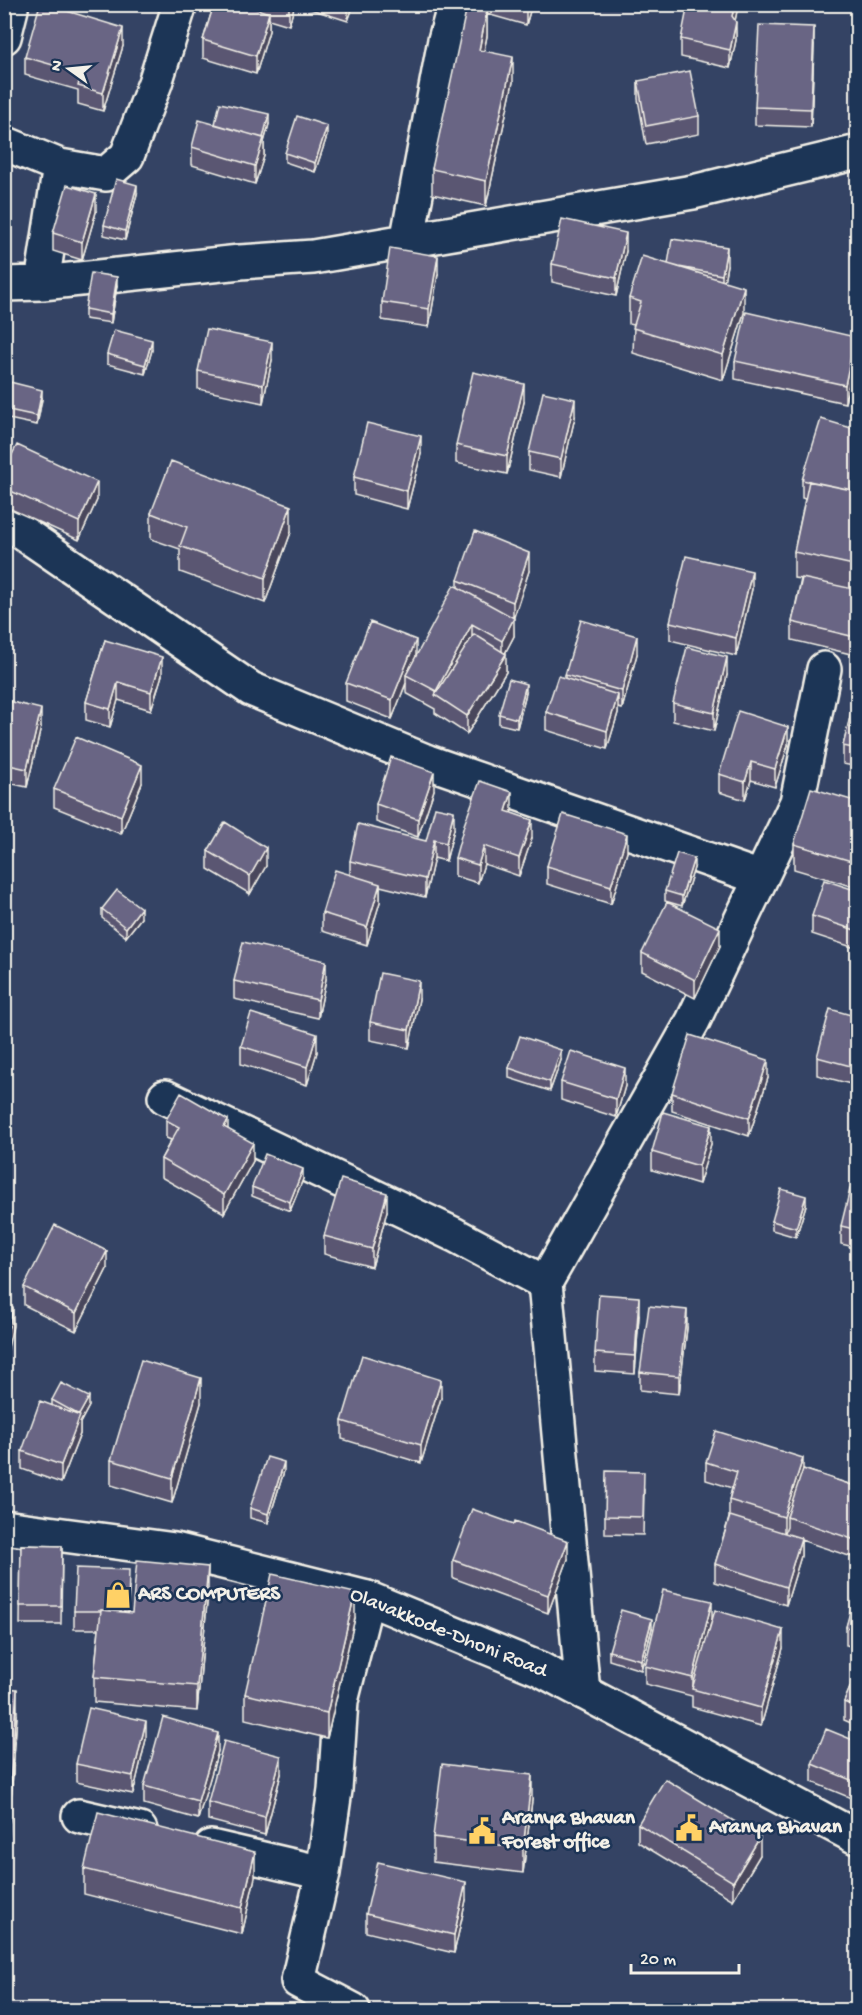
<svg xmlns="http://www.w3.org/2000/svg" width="862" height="2015" font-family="'Gochi Hand',sans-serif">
	<rect width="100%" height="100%" fill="#344364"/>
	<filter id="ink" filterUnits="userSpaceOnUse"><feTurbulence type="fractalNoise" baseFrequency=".0167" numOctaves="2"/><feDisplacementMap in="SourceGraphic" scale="12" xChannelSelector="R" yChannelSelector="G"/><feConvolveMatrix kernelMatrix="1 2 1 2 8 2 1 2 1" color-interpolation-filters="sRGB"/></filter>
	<g filter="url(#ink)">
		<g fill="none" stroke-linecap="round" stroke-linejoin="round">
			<defs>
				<path id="minor" d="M4 7 11 9 4 37
					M4 143 60 166
					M407 242 445 40 455 4
					M42 283 60 166 106 174 127 156 155 83 180 4
					M4 284 42 283 240 262 313 257 693 192 858 152
					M4 520 251 689 428 762 761 878
					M165 1097 455 1235 545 1283
					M583 1692 545 1283 693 1021 797 802 824 669
					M79 1816 140 1830
					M211 1847 323 1873
					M353 2010 298 1981 323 1873 335 1790 341 1701 367 1598"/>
				<path id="major" d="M4 1527 175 1550 367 1598 540 1669 858 1838"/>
			</defs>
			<use href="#minor" stroke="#f4f1e8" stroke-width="38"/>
			<use href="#major" stroke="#f4f1e8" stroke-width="38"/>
			<use href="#minor" stroke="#1d3557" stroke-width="33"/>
			<use href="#major" stroke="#1d3557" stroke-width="33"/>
		</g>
		<path fill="#5a5772" stroke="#f4f1e8" stroke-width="1.5" d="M214 4H295L289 25 269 19V31L256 74 203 58V40Z
			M301 4H354L348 21 301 6Z
			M480 4H532L526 25 487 14V36L484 51 513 82 486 206 432 194V169L480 9Z
			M738 4 735 21 736 40 730 68 681 57V39Z
			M814 45 811 127 755 125V107Z
			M123 46 103 111 78 104V90L25 75V57Z
			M638 81 699 116V134L646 144 638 99Z
			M215 124H269L264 142V156L255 184 192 165V147Z
			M327 136 315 172 285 162V153Z
			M137 194 125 240 104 235V225Z
			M96 212 82 260 53 251V233Z
			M626 251 616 296 552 282V264Z
			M668 264 727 265 724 281 744 313 723 380 633 353 634 325 629 324V298Z
			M438 274 429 327 382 320V302Z
			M117 286 111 323 85 319V309Z
			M152 350 145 374 107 364V354Z
			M855 355 845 403 735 379V361Z
			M272 360 263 403 198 389V371Z
			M42 399 37 425 4 418V408Z
			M524 402 507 474 456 463V445Z
			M575 417 561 477 529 470V452Z
			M858 430V486L856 491H858V642L855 655 792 640V622L801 579 794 578V552L805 499 802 498V480Z
			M421 454 407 509 354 495V477Z
			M4 470 97 500 79 540 4 506Z
			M151 513 291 532 265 603 180 572V549L151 539Z
			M529 571 513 618 514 636 505 653 506 672 467 734 435 713V709L406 693V683L392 719 346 701V683L416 657 458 587V580Z
			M752 589 736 656 670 640V622Z
			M105 640 162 675 151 710 118 700 110 727 86 720V702Z
			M637 654 622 709 618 708V713L607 749 546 730V712L565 678V675Z
			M727 675 714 731 673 721V703Z
			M858 687V767L843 764V746Z
			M526 693 517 728 499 724V714Z
			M4 700 41 727 27 787 4 782Z
			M788 745 775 787 751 780 745 800 719 792V774Z
			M142 783 121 834 54 807V789Z
			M434 790 418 837 376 822V804Z
			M858 802V888L794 869V844Z
			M512 810 511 813 532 838 519 876 484 864 478 883 455 876V858Z
			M454 829 446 861 434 858 425 897 380 886V902L367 945 322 931V913L350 875V861L426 841Z
			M208 851 266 866 250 894 208 869Z
			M627 852 611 904 547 884V866Z
			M694 868 682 906 665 901V891Z
			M858 891V949L812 934V916Z
			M102 909 141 918 126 937 102 918Z
			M720 946 695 998 642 971V953Z
			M326 979 318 1018 234 999V981Z
			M419 999 409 1048 370 1040V1022Z
			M858 1017V1086L817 1075V1057Z
			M241 1046 317 1052 307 1085 241 1064Z
			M561 1060 550 1091 509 1078V1068Z
			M768 1078 749 1136 672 1111V1093Z
			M561 1082 625 1086 616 1117 561 1100Z
			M166 1120 228 1129 253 1161 224 1213 161 1177V1159L171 1140 166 1138Z
			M711 1144 699 1184 652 1170V1152Z
			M303 1179 290 1211 252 1196V1187Z
			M858 1190V1248L841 1244V1226Z
			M806 1205 796 1237 772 1230V1221Z
			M387 1211 372 1267 324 1254V1236Z
			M107 1269 76 1331 24 1305V1287Z
			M639 1315 635 1374 595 1371V1353Z
			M687 1328 679 1394 640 1390V1372Z
			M441 1398 421 1463 342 1439V1421Z
			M52 1400 89 1406 80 1423V1434L61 1483 22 1469V1451L52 1405Z
			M201 1403 172 1503 111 1485V1460Z
			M706 1462 803 1469 858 1487V1559L801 1540V1556L786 1605 715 1582V1564L729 1518V1500L732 1488 706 1480Z
			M284 1471 268 1523 250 1518V1508Z
			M644 1490 643 1535 605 1534V1516Z
			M514 1524 568 1559 548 1613 453 1578V1560Z
			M21 1545 62 1546 61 1624H20Z
			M129 1588 128 1613H132L208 1592 197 1711 94 1702V1677L99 1629H74V1611Z
			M858 1590V1648L846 1645V1627Z
			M355 1618 327 1738 245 1719V1694Z
			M712 1619 709 1630 783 1648 761 1726 692 1707V1696L645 1684V1666Z
			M652 1628 641 1670 609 1660V1651Z
			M858 1669V1726L844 1720V1702Z
			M4 1688 17 1715 6 1869H4Z
			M146 1739 133 1794 76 1782V1764Z
			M858 1742V1801L812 1782V1764Z
			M218 1751 198 1819 144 1804V1786Z
			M281 1774 265 1835 208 1820V1802Z
			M532 1800 523 1873 433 1862V1837Z
			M638 1824 760 1855 733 1900 638 1842Z
			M84 1869 255 1877 242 1934 84 1894Z
			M466 1900 454 1953 366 1932V1914Z"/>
		<path fill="#4a475c" stroke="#f4f1e8" stroke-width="1.5" d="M290 4H295L289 25V7Z
			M348 4H354L348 21Z
			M527 4H532L526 25V7Z
			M735 4H738V7L732 34V16Z
			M487 11V36L479 75V50Z
			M269 13V31L256 74V56Z
			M736 22V40L730 68V50Z
			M814 27V45L811 127V109Z
			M123 28V46L103 111V93Z
			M513 57V82L486 206V181Z
			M269 114V124L264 142V156L255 184V166Z
			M327 126V136L315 172V163Z
			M137 185V194L125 240V231Z
			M96 194V212L82 260V242Z
			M626 233V251L616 296V278Z
			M727 247V265L722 293V275Z
			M438 256V274L429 327V309Z
			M117 277V286L111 323V314Z
			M744 287V313L723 380V355Z
			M855 337V355L845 403V385Z
			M152 340V350L145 374V365Z
			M272 342V360L263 403V385Z
			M524 384V402L507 474V456Z
			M42 390V399L37 425V416Z
			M575 399V417L561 477V459Z
			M421 436V454L407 509V491Z
			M858 468V486L850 512V494Z
			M97 482V500L79 540V522Z
			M291 506V532L265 603V578Z
			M529 553V571L513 620V602Z
			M752 571V589L736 656V638Z
			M514 618V636L502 659V641Z
			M472 624V642L436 695V691Z
			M858 624V642L855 655V637Z
			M637 636V654L622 709V691Z
			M416 640V658L406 675V683L392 719V700Z
			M506 654V672L467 734V716Z
			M162 657V675L151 710V692Z
			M727 657V675L714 731V713Z
			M118 682V700L110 727V709Z
			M526 684V693L517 728V719Z
			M618 695V713L607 749V731Z
			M41 709V727L27 787V769Z
			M788 727V745L775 787V769Z
			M751 762V780L745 800V782Z
			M142 765V783L121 834V816Z
			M434 772V790L418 837V819Z
			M512 792V810L506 829V811Z
			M454 811V829L446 861V843Z
			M532 820V838L519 876V858Z
			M627 834V852L611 904V886Z
			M434 840V858L425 897V879Z
			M484 846V864L478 883V865Z
			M266 848V866L250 894V876Z
			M694 858V868L682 906V896Z
			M380 884V902L367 945V927Z
			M141 908V918L126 937V928Z
			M720 928V946L695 998V980Z
			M326 961V979L318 1018V1000Z
			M419 981V999L409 1048V1030Z
			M317 1034V1052L307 1085V1067Z
			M561 1050V1060L550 1091V1082Z
			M768 1060V1078L749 1136V1118Z
			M625 1068V1086L616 1117V1099Z
			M228 1120V1138L224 1127Z
			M711 1126V1144L699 1184V1166Z
			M253 1143V1161L224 1213V1195Z
			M303 1169V1179L290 1211V1202Z
			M387 1193V1211L372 1267V1249Z
			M806 1196V1205L796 1237V1228Z
			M107 1251V1269L76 1331V1313Z
			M639 1297V1315L635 1374V1356Z
			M13 1308V1326L4 1365V1347Z
			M687 1310V1328L679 1394V1376Z
			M201 1378V1403L172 1503V1478Z
			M441 1380V1398L421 1463V1445Z
			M89 1397V1406L80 1423V1434L61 1483V1465L79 1417V1415Z
			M803 1458V1476L787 1517V1527L784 1535V1517Z
			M284 1462V1471L268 1523V1514Z
			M801 1538V1556L786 1605V1587Z
			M568 1541V1559L548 1613V1595Z
			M208 1567V1592L197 1711V1686Z
			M355 1593V1618L327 1738V1713Z
			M712 1601V1619L694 1689H693V1678Z
			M652 1619V1628L641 1670V1660Z
			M783 1630V1648L761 1726V1708Z
			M17 1689V1715L6 1869V1844Z
			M146 1721V1739L133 1794V1776Z
			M218 1733V1751L198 1819V1801Z
			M281 1756V1774L265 1835V1817Z
			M532 1775V1800L523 1873V1848Z
			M760 1837V1855L733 1900V1882Z
			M255 1852V1877L242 1934V1908Z
			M466 1882V1900L454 1953V1935Z"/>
		<path fill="#696584" stroke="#f4f1e8" stroke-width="1.5" d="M40 4H44L123 28 103 93 78 86 81 73 25 57Z
			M214 4H242L269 13 256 56 203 40Z
			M280 4H290L289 7Z
			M516 4H527L526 7Z
			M688 4H735L732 16 736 22 730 50 681 39Z
			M467 6 487 11 479 50 513 57 486 181 432 169Z
			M759 25 814 27 811 109 755 107Z
			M690 71 699 116 646 126 638 81Z
			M220 103 269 114 263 138 215 124Z
			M297 116 327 126 315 163 285 153Z
			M199 120 264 138 255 166 192 147Z
			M116 179 137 185 125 231 104 225Z
			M67 185 96 194 82 242 53 233Z
			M562 219 626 233 616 278 552 264Z
			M672 239 727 247 722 275 679 267 668 264Z
			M390 248 438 256 429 309 382 302Z
			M642 256 744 287 723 355 633 328 641 302 629 298Z
			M91 273 117 277 111 314 85 309Z
			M746 312 855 337 845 385 735 361Z
			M207 329 272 342 263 385 198 371Z
			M114 330 152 340 145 365 107 354Z
			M473 372 524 384 507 456 456 445Z
			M10 382 42 390 37 416 4 409Z
			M543 392 575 399 561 459 529 452Z
			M821 419 858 430V468L851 490 802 480Z
			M367 423 421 436 407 491 354 477Z
			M17 445 97 482 79 522 4 488V470Z
			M171 461 291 506 265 578 180 546 187 527 151 513Z
			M809 481 858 491V566L794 552Z
			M475 531 529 553 513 602 458 580Z
			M686 556 752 571 736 638 670 622Z
			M802 578 858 590V624L855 637 792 622Z
			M454 585 514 618 502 641 472 624 436 691 406 675Z
			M581 620 637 636 622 691 565 675Z
			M370 622 416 640 392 700 346 683Z
			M474 634 506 654 467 716 435 695Z
			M105 640 162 657 151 692 118 682 110 709 86 702Z
			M687 647 727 657 714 713 673 703Z
			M558 676 618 695 607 731 546 712Z
			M509 679 526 684 517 719 499 714Z
			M857 687H858V749L843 746Z
			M4 700 41 709 27 769 4 764Z
			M738 711 788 727 775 769 751 762 745 782 719 774Z
			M76 737 142 765 121 816 54 789Z
			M391 757 434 772 418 819 376 804Z
			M480 781 512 792 506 811 532 820 519 858 484 846 478 865 455 858 464 825Z
			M811 788 858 802V863L794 844Z
			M435 807 454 811 446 843 434 840 425 879 350 861 358 824 426 841Z
			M563 814 627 834 611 886 547 866Z
			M225 822 266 848 250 876 208 851Z
			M677 853 694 858 682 896 665 891Z
			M335 870 380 884 367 927 322 913Z
			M824 880 858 891V931L812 916Z
			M117 890 141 908 126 928 102 909Z
			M667 902 720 928 695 980 642 953Z
			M243 942 326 961 318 1000 234 981Z
			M380 973 419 981 409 1030 370 1022Z
			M830 1009 858 1017V1068L817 1057Z
			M251 1013 317 1034 307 1067 241 1046Z
			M690 1035 768 1060 749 1118 672 1093Z
			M520 1036 561 1050 550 1082 509 1068Z
			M571 1051 625 1068 616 1099 561 1082Z
			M181 1093 228 1120 224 1127 253 1143 224 1195 161 1159 179 1127 166 1120Z
			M663 1112 711 1126 699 1166 652 1152Z
			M265 1154 303 1169 290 1202 252 1187Z
			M341 1179 387 1193 372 1249 324 1236Z
			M781 1189 806 1196 796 1228 772 1221Z
			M850 1189 858 1190V1230L841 1226Z
			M55 1225 107 1251 76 1313 24 1287Z
			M599 1294 639 1297 635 1356 595 1353Z
			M4 1306 13 1308 4 1347Z
			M649 1306 687 1310 679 1376 640 1372Z
			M362 1355 441 1380 421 1445 342 1421Z
			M141 1360 201 1378 172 1478 111 1460Z
			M61 1383 89 1397 79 1415 52 1400Z
			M40 1401 80 1416 61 1465 22 1451Z
			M716 1431 803 1458 784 1517 729 1500 737 1472 706 1462Z
			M267 1457 284 1462 268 1514 250 1508Z
			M803 1469 858 1487V1541L787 1517Z
			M606 1471 644 1472 643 1517 605 1516Z
			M472 1509 514 1524 515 1521 568 1541 548 1595 453 1560Z
			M730 1516 801 1538 786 1587 715 1564Z
			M21 1545 62 1546 61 1606H20Z
			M137 1560 208 1567 197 1686 94 1677 101 1610 132 1613Z
			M76 1568 129 1570 128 1612 101 1610V1611H74Z
			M272 1574 355 1593 327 1713 245 1694Z
			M856 1589 858 1590V1630L846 1627Z
			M663 1590 712 1601 693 1678 645 1666Z
			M621 1610 652 1619 641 1660 609 1651Z
			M715 1610 783 1630 761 1708 692 1689Z
			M858 1669V1708L844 1702Z
			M4 1688 17 1689 6 1844H4Z
			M89 1708 146 1721 133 1776 76 1764Z
			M163 1717 218 1733 198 1801 144 1786Z
			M826 1729 858 1742V1783L812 1764Z
			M224 1741 281 1756 265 1817 208 1802Z
			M442 1764 532 1775 523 1848 433 1837Z
			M665 1779 760 1837 733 1882 638 1824Z
			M98 1812 255 1852 242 1908 84 1869Z
			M378 1862 466 1882 454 1935 366 1914Z"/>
	</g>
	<defs>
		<symbol id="shop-bare" viewBox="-9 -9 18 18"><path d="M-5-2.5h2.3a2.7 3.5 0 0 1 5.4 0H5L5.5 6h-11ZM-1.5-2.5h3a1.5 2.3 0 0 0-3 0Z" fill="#ffd166" stroke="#1d3557" stroke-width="2.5" paint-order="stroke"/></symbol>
		<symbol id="civic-bare" viewBox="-9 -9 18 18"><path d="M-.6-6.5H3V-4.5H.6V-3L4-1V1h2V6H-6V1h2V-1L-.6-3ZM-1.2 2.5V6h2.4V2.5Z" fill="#ffd166" stroke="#1d3557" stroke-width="2.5" paint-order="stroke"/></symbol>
	</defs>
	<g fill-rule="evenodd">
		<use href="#shop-bare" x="99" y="1576" width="38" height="38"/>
		<use href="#civic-bare" x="670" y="1809" width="38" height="38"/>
		<use href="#civic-bare" x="463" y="1812" width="38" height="38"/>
	</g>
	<g text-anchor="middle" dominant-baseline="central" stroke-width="5" stroke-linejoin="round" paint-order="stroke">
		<g font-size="21" font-weight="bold" fill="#f4f1e8" stroke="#1d3557" text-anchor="start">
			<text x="138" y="1595">ARS COMPUTERS</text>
			<text x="502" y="1819">Aranya Bhavan<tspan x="502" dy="24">Forest office</tspan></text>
			<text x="709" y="1828">Aranya Bhavan</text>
		</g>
		<g font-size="21" fill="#f4f1e8" stroke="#1d3557">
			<text transform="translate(448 1634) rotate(22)">Olavakkode-Dhoni Road</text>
		</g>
	</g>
	<rect width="862" height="2015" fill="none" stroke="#1d3557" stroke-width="24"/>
	<rect x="12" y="12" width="838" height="1991" fill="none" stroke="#f4f1e8" stroke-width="2" filter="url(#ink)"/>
	<g transform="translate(69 69) rotate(285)" stroke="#1d3557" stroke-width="4.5" paint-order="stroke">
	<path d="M0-4.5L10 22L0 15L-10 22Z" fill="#f4f1e8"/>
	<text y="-9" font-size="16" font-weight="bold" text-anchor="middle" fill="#f4f1e8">N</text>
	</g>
	<path d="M631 1964v9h108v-9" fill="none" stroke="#f4f1e8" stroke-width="3"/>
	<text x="640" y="1964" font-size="18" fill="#f4f1e8" stroke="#1d3557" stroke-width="4.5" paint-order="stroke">20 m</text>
</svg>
